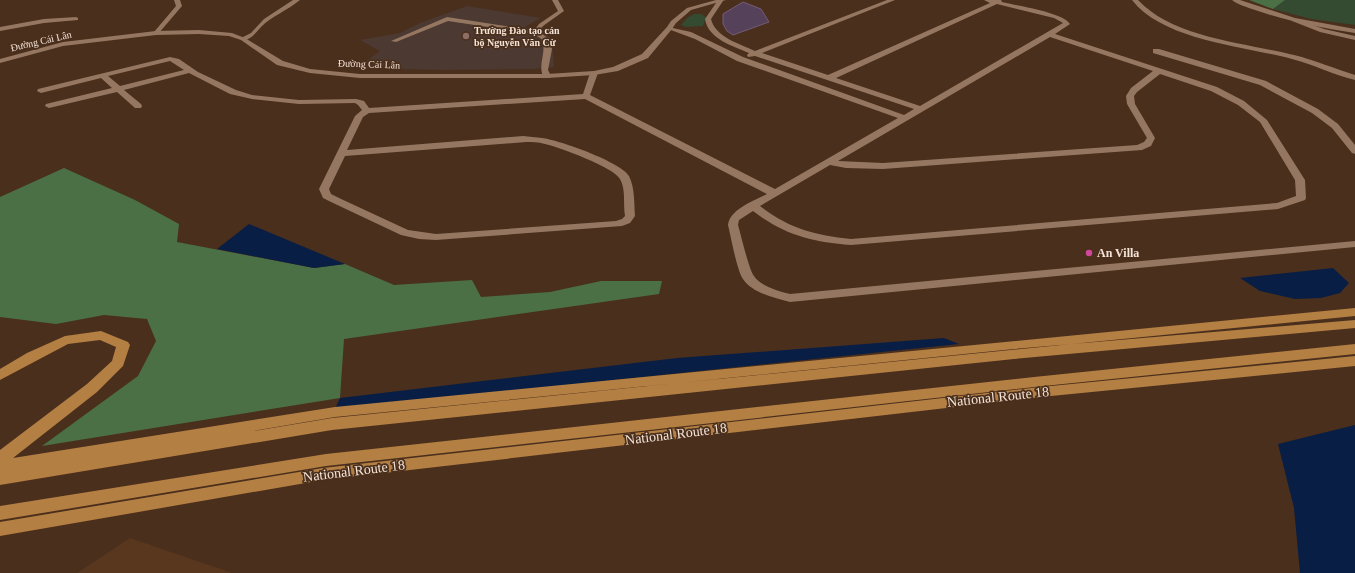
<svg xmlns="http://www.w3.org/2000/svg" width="1355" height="573" font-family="'Times New Roman',serif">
	<rect width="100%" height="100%" fill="#4a2f1c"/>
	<path fill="#58371e" d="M130 538 232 573H77Z"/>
	<path fill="#4c3931" d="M467 6 541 18 525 27 543 31 552 39 554 67 532 69 443 70 357 68 380 51 360 40 400 33 420 23Z"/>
	<path fill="#344a31" d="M1285 0H1355V25L1311 19 1273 9Z
		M694 14H701L706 17 703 26 686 27 681 25 687 18Z"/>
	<path fill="#4b7046" d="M1249 0H1285L1273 9Z
		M64 168 135 200 179 224 177 242 314 268 345 264 394 285 472 280 481 297 550 292 601 281H662L659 294 344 339 340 398 42 446 138 376 156 341 147 319 104 315 56 324 0 317V197Z"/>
	<path fill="#091e45" d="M249 224 345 264 314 268 217 249Z
		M1333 268 1349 283 1340 293 1321 298 1295 299 1260 291 1240 278Z
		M944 338 959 344 335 409 340 398 677 358Z
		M1355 425V573H1300L1294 508 1278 444Z"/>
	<path fill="#56415a" stroke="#735d77" d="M743 2 761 9 769 22 733 35 727 31 723 24V14Z"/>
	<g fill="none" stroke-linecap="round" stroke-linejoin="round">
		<path fill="#957761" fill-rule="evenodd" d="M293 0H300C288 10 272 16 261 27 255 33 251 41 241 40V38L251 33 264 19Z
			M552 0H558L564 11 543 26 538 33H534L533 32 539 24 558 11Z"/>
		<path fill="#957761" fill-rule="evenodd" d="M174 0H180L182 6 158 34H154V32L176 6Z
			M718 0 723 1 711 19C715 37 740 44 755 51L887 0H895L762 53 828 75 990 3 984 0H1001L1002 2C1017 6 1062 12 1070 24L1055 34 1217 87 1244 101 1267 120 1305 180 1306 198 1305 200 1278 209 851 245C812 242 784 235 753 211L739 220 738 225C741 235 749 270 754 276 760 286 780 292 790 294L1355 241V247L790 302C775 298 752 293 743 279 737 271 731 237 728 225 730 209 754 201 767 194L585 99 369 113 363 117 347 150 523 136C529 137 536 137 542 138 559 140 621 162 629 176 635 188 634 203 635 216L630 223 622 226 436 240 419 239 401 235 331 202 323 198 319 189 355 116 362 110 358 105 355 103 299 104 252 99 230 94 189 73 124 90 141 104 142 106 141 108H135L117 92 49 108 45 106 46 104 112 88 101 78 41 93 37 91 38 89 170 57 179 59 198 72 236 90 252 95 299 100 356 99 364 101 369 108 583 94 590 73 594 71 598 73 590 95 775 189 898 118 737 61 695 39 668 29V27L691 32 743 57 904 115 914 109 755 56 748 57 747 55 749 53C733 46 708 39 705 19ZM997 4 1054 18 1063 23 920 106 836 78ZM1050 37 1153 71 1131 88 1126 96 1127 104 1147 138 1144 142 1137 145 883 163 838 161ZM170 61 184 70 120 86 108 76ZM1160 74 1211 91 1238 105 1260 122 1295 180 1296 196 1277 203 851 239C814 235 790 229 760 206L830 165 846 168 883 169 1142 150 1151 146 1155 138 1135 104 1134 96 1137 92ZM526 142C532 142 538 142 545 144 558 147 614 167 620 179 626 189 623 204 625 216L622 219 616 221 436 234 408 230 339 198 331 194 329 189 345 156Z
			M1132 0H1138C1173 38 1246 43 1294 55 1315 60 1335 69 1355 75V80C1333 75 1313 64 1292 59 1244 46 1164 41 1132 0Z
			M76 17 78 18V20L44 23 0 31V27L44 19Z
			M447 17 538 31 549 39 552 49 548 70 551 76 550 78H544C537 66 546 55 543 40L534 34 448 21 396 42 391 41Z
			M1294 18 1324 29 1355 36V40L1320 32 1292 21 1291 20Z
			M1153 49H1159L1266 81 1318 109 1338 124 1355 145V154L1352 153 1332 128 1312 113 1260 85 1153 53Z"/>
		<path fill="#957761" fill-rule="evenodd" d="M716 0H726L691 10 676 23 672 29 648 58 618 71 594 75 547 78H360L310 73 277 65 241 40 229 36 199 34 156 35 63 46 0 63V59L63 42 156 31 199 30 232 33 245 38 283 61 310 69 360 74H547L594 71 613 67 642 54 667 27 671 21 687 8Z
			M1232 0H1240L1295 18 1355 29V33C1321 28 1287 21 1255 10 1247 7 1238 5 1232 0Z"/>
		<path fill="#b47f43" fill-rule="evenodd" d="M1355 308V316L335 417 223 436 332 418 1014 349 1355 320V328L1014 359 332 430 0 485V450L87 384 112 361 116 347 100 340 68 344 0 380V369L27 353 65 336 101 331 128 342 130 345 123 366 97 392 13 458 335 407Z
			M1355 344V354L1034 387 326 466 0 520V506L326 454 1034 377Z
			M1355 356V366L1041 397 323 480 0 536V522L323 468 1041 387Z"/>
	</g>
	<circle fill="#8d6e63" stroke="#4a2f1c" stroke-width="1.5" cx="466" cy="36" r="4"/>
	<circle fill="#d1479c" stroke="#4a2f1c" stroke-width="1.5" cx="1089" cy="253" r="4"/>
	<g text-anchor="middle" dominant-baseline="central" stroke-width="3.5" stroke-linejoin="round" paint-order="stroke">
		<g font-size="10" font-weight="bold" fill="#f4e3d7" stroke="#4a2f1c" text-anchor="start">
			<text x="474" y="30">Trường Đào tạo cán<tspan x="474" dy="12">bộ Nguyễn Văn Cừ</tspan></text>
		</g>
		<g font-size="10" fill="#f4e3d7" stroke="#4a2f1c">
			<text transform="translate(41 41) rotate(-13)">Đường Cái Lân</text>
			<text transform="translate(369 64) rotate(2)">Đường Cái Lân</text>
		</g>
		<g font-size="12" font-weight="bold" fill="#f4e3d7" stroke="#4a2f1c" text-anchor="start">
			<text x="1097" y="253">An Villa</text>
		</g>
		<g font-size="14" fill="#f4e3d7" stroke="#4a2f1c">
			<text transform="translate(998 397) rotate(-6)">National Route 18</text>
			<text transform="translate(676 434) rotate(-7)">National Route 18</text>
			<text transform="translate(354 471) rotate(-7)">National Route 18</text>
		</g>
	</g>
</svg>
